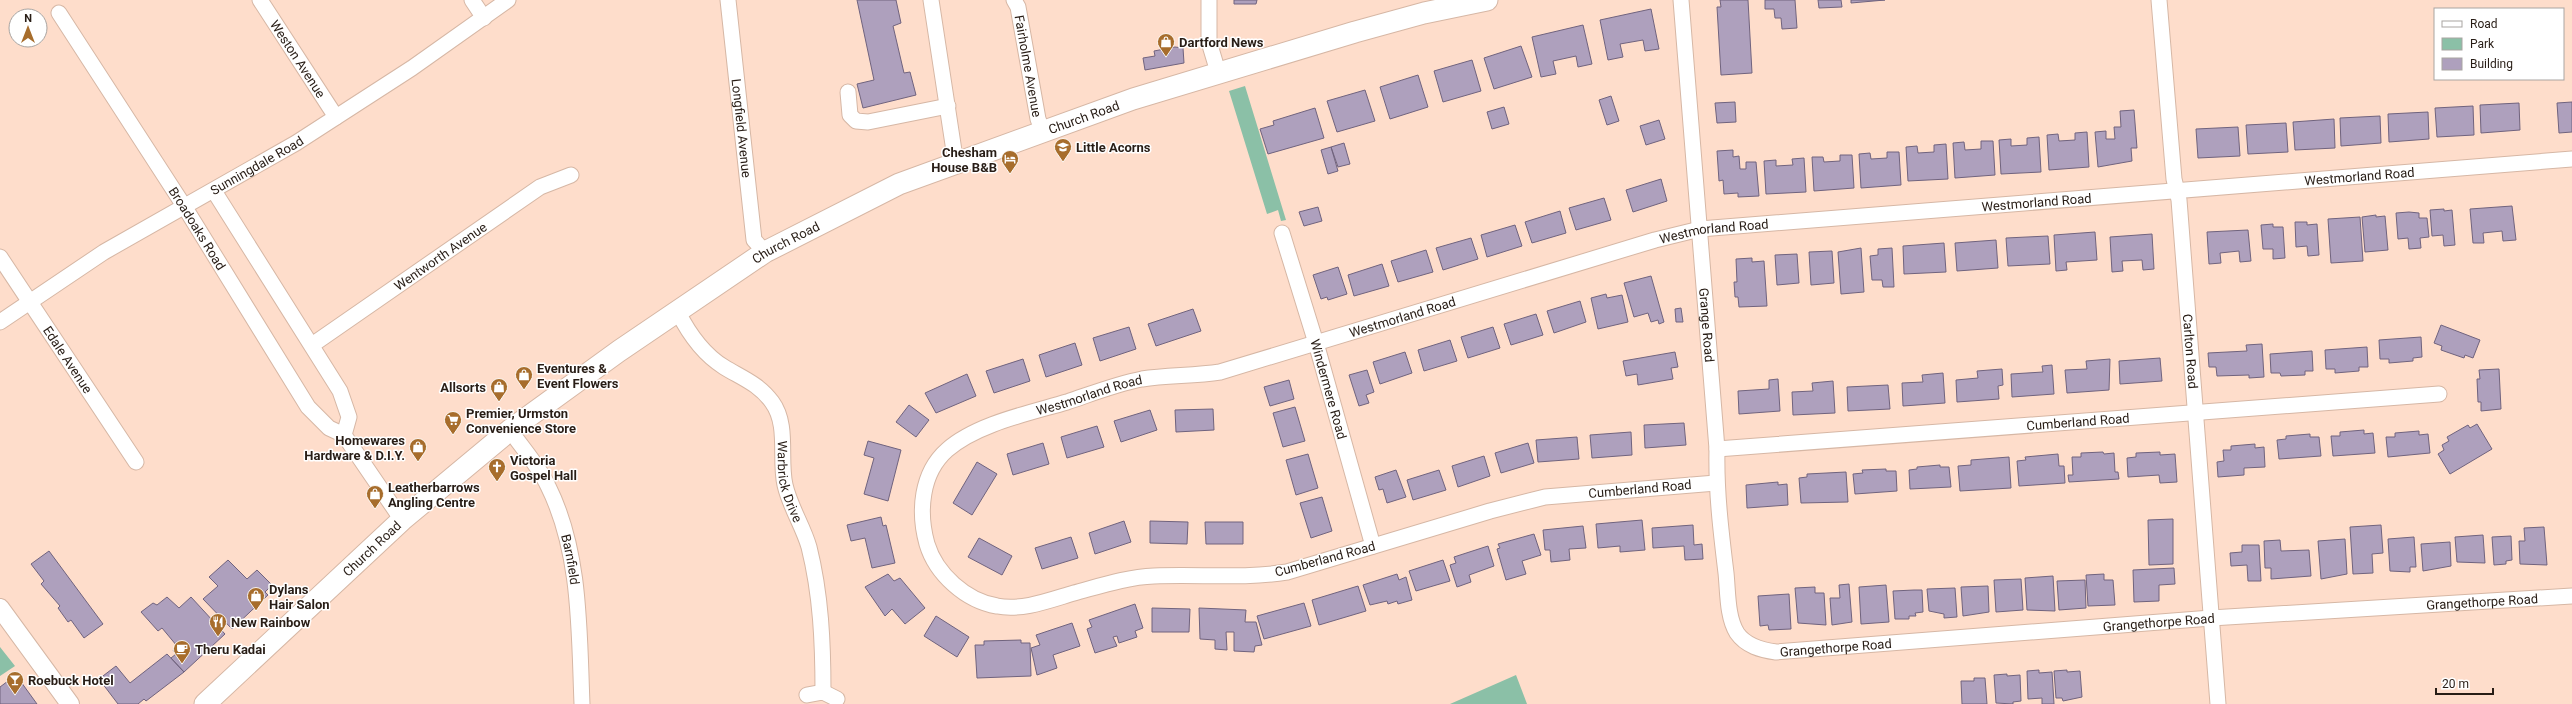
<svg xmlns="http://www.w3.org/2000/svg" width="2572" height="704" font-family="Roboto,sans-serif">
	<rect width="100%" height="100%" fill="#feddcb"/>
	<path fill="#8bc0a7" d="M1245 86 1286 220 1281 221 1278 210 1267 214 1229 91Z
		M0 647 15 666 0 676Z
		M1516 675 1527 704H1450Z"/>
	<path fill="#aea0bd" stroke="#70637e" d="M857 0H896L901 23 893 26 904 73 910 72 916 95 863 108 857 84 874 80Z
		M1234 0H1257L1256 4H1234Z
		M1720 0H1748L1752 73 1721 75 1717 7H1721Z
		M1765 0H1795L1797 28 1782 29 1781 18H1775L1774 9H1765Z
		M1818 0H1841L1842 7 1819 8Z
		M1851 0H1885L1851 3Z
		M1651 9 1659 49 1645 51 1643 40 1620 44 1623 57 1608 60 1600 20Z
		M1583 25 1592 64 1578 67 1576 56 1553 61 1556 74 1541 77 1532 37Z
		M1521 46 1532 77 1494 89 1484 58Z
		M1175 47 1183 48 1184 63 1145 70 1143 58 1155 56 1154 51Z
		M1472 60 1481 91 1443 102 1434 71Z
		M1418 75 1428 107 1390 119 1380 87Z
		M1365 90 1375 121 1337 132 1327 101Z
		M1611 96 1619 121 1607 125 1599 100Z
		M1735 102 1736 122 1717 123 1715 103Z
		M2572 102V132L2559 133 2557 103Z
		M2519 103 2520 130 2481 133 2480 105Z
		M2473 106 2474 135 2437 137 2435 108Z
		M1504 107 1509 124 1492 129 1487 112Z
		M1315 108 1324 138 1268 154 1260 129 1274 125 1273 121Z
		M2134 110 2137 148H2131L2132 161 2098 167 2095 132 2106 131V139H2115L2114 127H2121L2120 111Z
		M2428 112 2429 139 2389 142 2388 114Z
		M2380 116 2381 143 2341 146 2340 118Z
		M2334 119 2335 148 2295 150 2293 122Z
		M1659 120 1665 139 1646 145 1640 126Z
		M2286 123 2288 152 2248 154 2246 125Z
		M2238 127 2240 156 2198 158 2196 129Z
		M2087 132 2089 167 2049 170 2047 135 2058 134 2059 141 2075 140V133Z
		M2039 137 2041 172 2001 174 1999 140 2011 139V146L2027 145V138Z
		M1981 141H1993L1995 175 1955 178 1953 143 1964 142 1965 150 1981 149Z
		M1344 143 1350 164 1338 167 1331 147Z
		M1946 144 1948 179 1908 181 1906 147 1917 146 1918 153 1934 152V145Z
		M1331 147 1338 171 1328 174 1321 150Z
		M1733 150V157L1739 156 1740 169H1746V162H1756L1759 196 1738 197V193L1724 194 1723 180 1719 181 1717 151Z
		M1887 152H1899L1901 185 1861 188 1859 154 1870 153 1871 159 1887 158Z
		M1840 155H1852L1854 188 1814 191 1812 157H1823L1824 162 1840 161Z
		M1804 158 1806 192 1766 194 1764 161 1776 160V166L1793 165 1792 159Z
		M1661 179 1667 201 1633 212 1626 190Z
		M1604 198 1611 220 1576 230 1569 208Z
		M2512 206 2516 240 2503 241 2502 231 2483 233 2484 243H2473L2470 209Z
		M1318 207 1322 221 1304 226 1299 212Z
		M2444 209V211L2452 210 2455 245 2444 246 2443 235 2432 236 2430 210Z
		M1560 211 1566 233 1532 243 1525 222Z
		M2409 212 2419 213V218H2427L2429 237 2420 238 2421 248 2409 249 2408 238 2398 239 2396 213Z
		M2376 215V217L2385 216 2388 250 2365 252 2362 217Z
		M2360 217 2363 261 2331 263 2328 219Z
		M2295 222H2307V225L2317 224 2319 255 2308 256 2307 246 2296 247Z
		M2273 224V227H2283L2285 258 2273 259V249H2263L2261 225Z
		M1515 225 1522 246 1487 257 1481 235Z
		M2248 230 2251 261 2240 262 2239 251 2220 253 2221 263 2209 264 2207 232Z
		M2095 232 2097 260 2066 262 2067 270 2056 271 2054 235Z
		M2152 234 2154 269 2143 270 2142 260 2122 261 2123 271 2112 272 2110 237Z
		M2048 236 2050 264 2008 266 2006 238Z
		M1471 238 1478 259 1443 270 1436 248Z
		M1996 240 1998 268 1957 271 1955 243Z
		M1944 243 1946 272 1904 274 1903 246Z
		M1861 248 1864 292 1841 294 1838 252Z
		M1892 248 1894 287H1883L1882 280H1872L1870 256 1878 255V249Z
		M1426 250 1433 272 1398 282 1391 261Z
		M1832 251 1834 283 1811 285 1809 252Z
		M1797 254 1799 283 1777 285 1775 255Z
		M1752 258V262L1764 261 1767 306 1739 307 1738 297H1735L1734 282H1737L1736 259Z
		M1382 264 1389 286 1354 296 1348 275Z
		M1338 267 1347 294 1328 300 1327 297 1321 299 1313 275Z
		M1651 276 1664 322 1659 324 1658 320 1651 322 1648 313 1634 317 1624 283Z
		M1606 294 1607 298 1622 295 1628 322 1598 329 1591 298Z
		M1580 301 1586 322 1554 333 1547 311Z
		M1681 308 1683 322H1676L1675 309Z
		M1193 309 1201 331 1156 346 1148 324Z
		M1536 314 1543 335 1511 345 1504 324Z
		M2441 325 2480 340 2473 358 2465 355 2464 358 2441 350 2442 346 2434 343Z
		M1129 327 1136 349 1100 361 1093 338Z
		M1493 327 1500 348 1468 358 1461 337Z
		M2421 337 2422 357 2413 358V361L2389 363V359H2380L2379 340Z
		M1450 340 1457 361 1424 371 1418 350Z
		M1075 343 1082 365 1046 377 1039 355Z
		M2262 344 2264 377 2249 378V375L2217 376 2216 367H2209L2208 353 2247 351 2246 345Z
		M2367 347 2368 367H2359V371L2335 373V369H2326L2325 350Z
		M2312 351 2313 371H2305V375L2281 376 2280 373H2271L2270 354Z
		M1405 352 1412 373 1380 384 1373 362Z
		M1675 352 1678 367 1671 368 1673 379 1638 385 1637 374 1626 376 1623 361Z
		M2160 358 2162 381 2120 384 2119 361Z
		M1023 359 1030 381 994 393 986 371Z
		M2110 359 2109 390 2067 393 2065 370 2087 369 2086 361Z
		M2052 365 2054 394 2012 397 2011 374 2043 372 2042 366Z
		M2002 369 2003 385 1998 386 1999 399 1957 402 1956 380 1978 378 1977 371Z
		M2499 369 2501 409 2481 411V402H2478L2477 379H2480L2479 370Z
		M1367 370 1374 392 1366 395 1369 403 1359 406 1349 375Z
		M1943 373 1945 403 1903 406 1902 383 1923 382 1922 375Z
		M967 374 976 396 936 413 925 393Z
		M1778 379 1780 411 1739 414 1738 391 1769 389V380Z
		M1289 380 1294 399 1270 406 1264 387Z
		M1833 381 1835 413 1793 415 1792 392 1813 391 1812 383Z
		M1888 385 1890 409 1848 411 1847 387Z
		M909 405 929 420 916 437 896 422Z
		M1295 407 1305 441 1283 447 1273 413Z
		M1213 409 1214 430 1176 432 1175 410Z
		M1150 410 1157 430 1121 442 1114 421Z
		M1684 423 1686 445 1645 448 1644 425Z
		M2477 424 2492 449 2450 474 2438 454 2444 450 2442 445 2449 441 2447 437 2468 425 2470 428Z
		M1097 426 1104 447 1067 458 1061 437Z
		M2364 430V434L2373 433 2375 453 2333 456 2331 436H2340V432Z
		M2419 431V435L2428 434 2430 453 2388 457 2386 437H2395V433Z
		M1631 432 1632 455 1592 458 1590 435Z
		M2310 434V437H2319L2321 456 2279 459 2277 440 2286 439V436Z
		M1577 437 1579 459 1538 462 1536 440Z
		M868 441 901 450 888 501 864 494 874 458 864 455Z
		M1043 443 1049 464 1013 475 1007 454Z
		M1528 443 1534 463 1501 473 1495 453Z
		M2255 444V448L2264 447 2265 467 2244 468V475L2218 477 2217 462 2224 461 2223 450H2231V446Z
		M2103 452 2104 454 2114 453 2115 472H2118L2119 479 2069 482 2068 475H2073L2072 457H2081V453Z
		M2160 452V455L2175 454 2177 482 2160 483 2159 475 2128 477 2127 458 2136 457V453Z
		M1308 454 1318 488 1296 495 1286 460Z
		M2058 454 2059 466H2064L2065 483 2019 486 2017 461 2026 460 2025 457Z
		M1484 456 1490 476 1458 487 1452 466Z
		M2009 457 2011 488 1960 491 1958 466 1971 465V460Z
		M977 462 997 474 972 515 953 503Z
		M1940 465V467H1949L1951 487 1910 489 1909 470 1917 469V467Z
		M1886 469V471H1896L1897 491 1855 494 1853 474 1863 473 1862 470Z
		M1396 470 1406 497 1387 503 1383 489 1379 490 1375 477Z
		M1439 470 1446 490 1413 500 1407 480Z
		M1846 472 1848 502 1801 503 1799 478 1807 477V474Z
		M1778 482V485L1787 484 1788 505 1747 508 1746 485Z
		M1322 497 1332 531 1311 538 1300 503Z
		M881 517 883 526 886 525 895 563 872 568 865 538 851 541 847 525Z
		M2173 519V564L2149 565 2148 520Z
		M1642 520 1645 550 1620 552V546L1598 548 1596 524Z
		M1124 521 1131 542 1095 554 1089 533Z
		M1150 521 1188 522 1187 544 1150 543Z
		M1205 522H1243V544H1206Z
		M1693 525 1694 545 1702 544 1703 559 1685 560 1684 546 1653 548 1652 528Z
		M2381 525 2383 553 2372 554 2373 573 2353 574 2350 527Z
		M1583 526 1586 548 1569 549 1570 560 1551 562 1550 550H1545L1543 530Z
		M2544 527 2547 565 2520 564 2519 541H2525L2524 528Z
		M1534 534 1541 555 1522 561 1526 574 1506 580 1497 549 1500 548 1498 544Z
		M2483 535 2485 563 2457 562 2455 537Z
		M2511 536 2512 560 2506 561V564L2494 565 2492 537Z
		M1071 537 1078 558 1042 569 1035 548Z
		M2414 537 2416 567H2410V572L2390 571 2388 539Z
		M979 538 1012 556 1002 575 968 557Z
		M2345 539 2347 574 2321 579 2318 541Z
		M2280 540 2281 551 2309 550 2311 576 2271 579V568H2265L2264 541Z
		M2450 542 2451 566 2423 571 2421 544Z
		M2242 545H2259L2261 581H2248L2247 565 2231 566 2230 553 2242 552Z
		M1488 546 1494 566 1469 575 1471 582 1457 587 1450 565 1456 563 1454 557Z
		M49 551 103 624 84 638 71 620 68 622 58 608 60 606 41 584 44 581 31 564Z
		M228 560 247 579 257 570 272 585 265 592 268 595 232 629 203 599 218 586 209 577Z
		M1443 560 1450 581 1416 591 1409 571Z
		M2174 568 2175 584 2159 585V601L2134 602 2133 570Z
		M888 574 894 581 900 578 925 608 905 624 892 609 885 616 865 587Z
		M1397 574 1399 580 1406 577 1412 600 1398 604 1397 601 1388 604 1387 601 1370 605 1363 585Z
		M2104 574V580H2113L2115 605 2088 606 2086 575Z
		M2053 576 2055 611 2027 610 2025 578Z
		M2021 579 2023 610 1996 612 1994 580Z
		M2085 580 2086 608 2059 610 2057 581Z
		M1849 584 1852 622 1832 625 1830 598H1840L1839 585Z
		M1886 585 1889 622 1861 624 1859 587Z
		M1358 586 1366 611 1319 625 1312 600Z
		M1988 586 1989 612 1963 616 1961 587Z
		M1815 587V593H1824L1826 625 1798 623 1795 588Z
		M1955 588 1957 617 1944 618V614L1929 611 1927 589Z
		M1914 590H1922L1923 612 1915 613 1916 616H1909V619H1895L1893 591Z
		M1789 594 1791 629 1769 630 1768 625 1760 626 1758 596Z
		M167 597 179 608 191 597 225 634 184 672 171 658 176 654 173 650 177 646 162 628 158 631 141 612 153 603 157 605Z
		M1304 603 1311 626 1264 639 1257 616Z
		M1135 604 1143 628 1135 631 1137 637 1119 643 1117 636 1113 637 1117 646 1095 653 1087 629 1092 627 1089 620Z
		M1152 608 1190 609 1189 632H1152Z
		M1199 608 1246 610 1245 622H1256L1262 645 1255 646 1254 652 1234 651V632H1226L1227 650 1215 649V640L1200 639Z
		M936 616 969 637 957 657 924 636Z
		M1072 623 1080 646 1053 655 1057 668 1037 675 1031 648 1040 645 1036 635Z
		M1021 640V643H1030L1031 676 977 678 975 645H984V641Z
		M167 654 184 672 146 701 144 699 138 704H118L99 679 116 666 130 683Z
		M2039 670V673L2052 672 2054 704H2042V698L2028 699 2027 671Z
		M2067 670V672L2080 671 2082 697 2063 701 2062 698H2056L2054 671Z
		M2007 674V676L2020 675 2021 701 2013 702V704L1996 703 1994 675Z
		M16 675 37 704H0V687Z
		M1974 678H1985L1987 704H1962L1961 681H1974Z"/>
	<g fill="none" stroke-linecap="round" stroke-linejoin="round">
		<defs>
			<g id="minor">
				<path id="s1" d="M260 0 336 117"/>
				<path d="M472 0 484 18"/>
				<path id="s2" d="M728 0 754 240 765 252"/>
				<path d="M931 0 956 164"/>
				<path id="s3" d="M1014 0 1018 7 1038 119 1043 132"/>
				<path d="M1209 0V42L1218 72"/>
				<path id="s4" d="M1681 0 1717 449C1716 491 1721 532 1726 573 1728 592 1727 617 1737 633 1746 646 1761 650 1776 652L2211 618 2572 596"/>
				<path id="s5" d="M2159 0 2174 179 2179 200 2218 704"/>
				<path id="s6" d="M59 13 184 206 308 407 329 428 344 435 402 520"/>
				<path d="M848 92 850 115 856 121 868 122 948 106"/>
				<path d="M214 191 340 391 349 417 344 435"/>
				<path id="s7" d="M1282 233 1316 343 1373 546"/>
				<path id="s8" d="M0 257 136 462"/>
				<path id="s9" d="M678 312C689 334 703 354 724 367 742 378 759 384 772 402 789 425 779 459 785 485 790 507 803 526 809 547 821 595 823 643 823 692"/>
				<path id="s10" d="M0 322 104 252 296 143 412 68 508 0"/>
				<path id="s11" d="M312 345 540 187 571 175"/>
				<path id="s12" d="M510 430C522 448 539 466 548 486 581 552 579 631 582 704"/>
				<path id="s13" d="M1717 449 2439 394"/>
				<path id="s14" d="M1716 483 1545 497 1490 511 1287 572C1243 579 1199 574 1154 576 1127 577 1100 586 1074 593 1050 600 1022 611 997 606 966 601 936 574 927 544 918 512 921 473 947 450 976 424 1030 413 1067 402 1091 394 1116 384 1142 379 1167 375 1194 376 1220 372L1655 240 1700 229 2572 159"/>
				<path d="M807 695 823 692 837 699"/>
			</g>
			<path id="tertiary" d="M0 608 70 704"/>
			<g id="secondary">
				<path id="s15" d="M205 704 402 520 510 430 619 351 765 252 899 184 1133 99 1355 32 1424 13 1487 0"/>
			</g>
		</defs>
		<use href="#minor" stroke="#d6b7a5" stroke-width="17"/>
		<use href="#tertiary" stroke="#d6b7a5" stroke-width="20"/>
		<use href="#secondary" stroke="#d6b7a5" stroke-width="23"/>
		<use href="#minor" stroke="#fff" stroke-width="15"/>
		<use href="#tertiary" stroke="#fff" stroke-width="18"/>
		<use href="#secondary" stroke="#fff" stroke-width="21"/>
	</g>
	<defs>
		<symbol id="shop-pin" viewBox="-11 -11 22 30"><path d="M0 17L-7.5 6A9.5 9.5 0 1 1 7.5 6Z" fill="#a76d2c" stroke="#fff"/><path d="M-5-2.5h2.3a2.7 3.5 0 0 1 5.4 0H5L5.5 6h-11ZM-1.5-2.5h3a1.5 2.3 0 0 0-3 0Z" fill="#fff"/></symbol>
		<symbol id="school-pin" viewBox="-11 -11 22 30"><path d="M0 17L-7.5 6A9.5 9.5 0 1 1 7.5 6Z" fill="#a76d2c" stroke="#fff"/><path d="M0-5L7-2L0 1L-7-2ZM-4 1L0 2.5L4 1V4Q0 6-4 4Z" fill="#fff"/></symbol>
		<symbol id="hotel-pin" viewBox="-11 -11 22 30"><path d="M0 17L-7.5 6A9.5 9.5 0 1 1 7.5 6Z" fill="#a76d2c" stroke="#fff"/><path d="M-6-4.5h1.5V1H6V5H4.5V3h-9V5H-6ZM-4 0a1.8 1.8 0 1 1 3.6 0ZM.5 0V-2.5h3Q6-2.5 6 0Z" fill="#fff"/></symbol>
		<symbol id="supermarket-pin" viewBox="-11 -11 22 30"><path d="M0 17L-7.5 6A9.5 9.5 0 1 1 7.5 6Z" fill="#a76d2c" stroke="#fff"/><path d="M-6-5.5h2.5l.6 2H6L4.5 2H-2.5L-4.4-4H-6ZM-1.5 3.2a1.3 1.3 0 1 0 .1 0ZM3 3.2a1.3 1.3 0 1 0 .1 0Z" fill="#fff"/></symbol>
		<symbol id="church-pin" viewBox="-11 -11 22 30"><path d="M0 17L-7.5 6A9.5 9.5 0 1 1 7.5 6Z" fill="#a76d2c" stroke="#fff"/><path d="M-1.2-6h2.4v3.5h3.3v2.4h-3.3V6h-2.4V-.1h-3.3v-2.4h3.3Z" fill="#fff"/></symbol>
		<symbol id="restaurant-pin" viewBox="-11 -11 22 30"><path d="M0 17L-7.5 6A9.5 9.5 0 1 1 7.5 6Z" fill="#a76d2c" stroke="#fff"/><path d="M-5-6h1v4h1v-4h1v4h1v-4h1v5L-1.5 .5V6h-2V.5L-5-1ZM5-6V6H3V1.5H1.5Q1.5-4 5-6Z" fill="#fff"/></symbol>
		<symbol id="cafe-pin" viewBox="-11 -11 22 30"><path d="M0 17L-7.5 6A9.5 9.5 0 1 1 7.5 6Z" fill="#a76d2c" stroke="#fff"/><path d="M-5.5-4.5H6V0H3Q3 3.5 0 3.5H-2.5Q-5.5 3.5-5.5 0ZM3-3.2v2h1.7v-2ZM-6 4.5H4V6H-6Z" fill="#fff"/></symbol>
		<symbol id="bar-pin" viewBox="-11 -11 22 30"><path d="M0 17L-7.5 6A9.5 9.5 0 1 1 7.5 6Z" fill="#a76d2c" stroke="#fff"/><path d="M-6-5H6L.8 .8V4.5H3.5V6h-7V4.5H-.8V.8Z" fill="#fff"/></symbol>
	</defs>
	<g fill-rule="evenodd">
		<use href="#shop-pin" x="1156" y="32" width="20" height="27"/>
		<use href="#school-pin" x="1053" y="137" width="20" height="27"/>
		<use href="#hotel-pin" x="1000" y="149" width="20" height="27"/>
		<use href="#shop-pin" x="514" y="365" width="20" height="27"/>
		<use href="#shop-pin" x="489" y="377" width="20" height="27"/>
		<use href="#supermarket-pin" x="443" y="410" width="20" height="27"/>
		<use href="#shop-pin" x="408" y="437" width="20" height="27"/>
		<use href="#church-pin" x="487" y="457" width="20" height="27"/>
		<use href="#shop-pin" x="365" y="484" width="20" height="27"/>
		<use href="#shop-pin" x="246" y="586" width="20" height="27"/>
		<use href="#restaurant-pin" x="208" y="612" width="20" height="27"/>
		<use href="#cafe-pin" x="172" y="639" width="20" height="27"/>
		<use href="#bar-pin" x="5" y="670" width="20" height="27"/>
	</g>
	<g text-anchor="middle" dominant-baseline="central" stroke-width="3" stroke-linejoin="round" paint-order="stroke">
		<g font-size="13" font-weight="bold" fill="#281d16" stroke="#fff" text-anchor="start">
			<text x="1179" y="42">Dartford News</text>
			<text x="1076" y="147">Little Acorns</text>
			<text x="997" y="152" text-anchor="end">Chesham<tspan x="997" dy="15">House B&amp;B</tspan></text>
			<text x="537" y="368">Eventures &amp;<tspan x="537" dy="15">Event Flowers</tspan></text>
			<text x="486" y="387" text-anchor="end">Allsorts</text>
			<text x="466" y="413">Premier, Urmston<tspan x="466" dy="15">Convenience Store</tspan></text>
			<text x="405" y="440" text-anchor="end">Homewares<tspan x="405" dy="15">Hardware &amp; D.I.Y.</tspan></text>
			<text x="510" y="460">Victoria<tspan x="510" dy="15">Gospel Hall</tspan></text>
			<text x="388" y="487">Leatherbarrows<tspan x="388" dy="15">Angling Centre</tspan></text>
			<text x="269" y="589">Dylans<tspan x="269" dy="15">Hair Salon</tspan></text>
			<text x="231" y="622">New Rainbow</text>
			<text x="195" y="649">Theru Kadai</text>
			<text x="28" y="680">Roebuck Hotel</text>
		</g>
		<g font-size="13" fill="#281d16" stroke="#fff">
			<text stroke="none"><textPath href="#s1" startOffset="70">Weston Avenue</textPath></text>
			<text stroke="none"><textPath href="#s3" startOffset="68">Fairholme Avenue</textPath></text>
			<text stroke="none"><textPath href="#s15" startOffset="1068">Church Road</textPath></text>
			<text stroke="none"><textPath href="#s2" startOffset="129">Longfield Avenue</textPath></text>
			<text stroke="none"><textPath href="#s10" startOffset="301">Sunningdale Road</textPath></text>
			<text stroke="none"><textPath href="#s14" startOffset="2383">Westmorland Road</textPath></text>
			<text stroke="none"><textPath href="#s14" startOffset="2059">Westmorland Road</textPath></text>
			<text stroke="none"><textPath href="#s6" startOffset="256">Broadoaks Road</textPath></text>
			<text stroke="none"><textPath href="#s14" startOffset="1735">Westmorland Road</textPath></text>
			<text stroke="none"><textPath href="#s15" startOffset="744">Church Road</textPath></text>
			<text stroke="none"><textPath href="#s11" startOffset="156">Wentworth Avenue</textPath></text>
			<text stroke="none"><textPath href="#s14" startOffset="1411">Westmorland Road</textPath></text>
			<text stroke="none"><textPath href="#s4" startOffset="326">Grange Road</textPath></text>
			<text stroke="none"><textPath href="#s5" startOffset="353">Carlton Road</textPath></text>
			<text stroke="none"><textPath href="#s8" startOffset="123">Edale Avenue</textPath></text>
			<text stroke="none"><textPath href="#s7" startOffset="163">Windermere Road</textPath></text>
			<text stroke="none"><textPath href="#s14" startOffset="1087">Westmorland Road</textPath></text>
			<text stroke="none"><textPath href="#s13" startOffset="362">Cumberland Road</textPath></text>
			<text stroke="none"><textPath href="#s9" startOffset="215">Warbrick Drive</textPath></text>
			<text transform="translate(1640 489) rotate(-5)">Cumberland Road</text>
			<text stroke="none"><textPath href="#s15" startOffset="228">Church Road</textPath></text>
			<text transform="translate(1325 559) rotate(-15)">Cumberland Road</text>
			<text stroke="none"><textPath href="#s12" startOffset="145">Barnfield</textPath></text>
			<text stroke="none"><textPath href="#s4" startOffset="1389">Grangethorpe Road</textPath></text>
			<text stroke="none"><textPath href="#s4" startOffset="1065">Grangethorpe Road</textPath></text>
			<text stroke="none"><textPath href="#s4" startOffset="741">Grangethorpe Road</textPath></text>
		</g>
	</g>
	<rect x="2434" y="8" width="130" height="72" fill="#ffffff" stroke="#a9a5a2"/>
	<rect x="2442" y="21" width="20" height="6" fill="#ffffff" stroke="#a9a5a2"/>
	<text x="2470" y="28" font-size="12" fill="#281d16">Road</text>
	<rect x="2442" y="38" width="20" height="12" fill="#8bc0a7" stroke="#a9a5a2"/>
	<text x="2470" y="48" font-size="12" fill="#281d16">Park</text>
	<rect x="2442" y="58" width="20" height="12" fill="#aea0bd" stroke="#a9a5a2"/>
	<text x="2470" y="68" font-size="12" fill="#281d16">Building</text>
	<g transform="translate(28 28)"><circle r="19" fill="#ffffff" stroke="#a9a5a2"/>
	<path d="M0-3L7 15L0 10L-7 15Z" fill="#a76d2c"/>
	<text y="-6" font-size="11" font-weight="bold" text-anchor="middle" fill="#281d16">N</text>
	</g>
	<path d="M2436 688v6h57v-6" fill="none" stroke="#281d16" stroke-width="2"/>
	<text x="2442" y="688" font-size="12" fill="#281d16" stroke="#ffffff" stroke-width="3" paint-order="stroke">20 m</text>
</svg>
